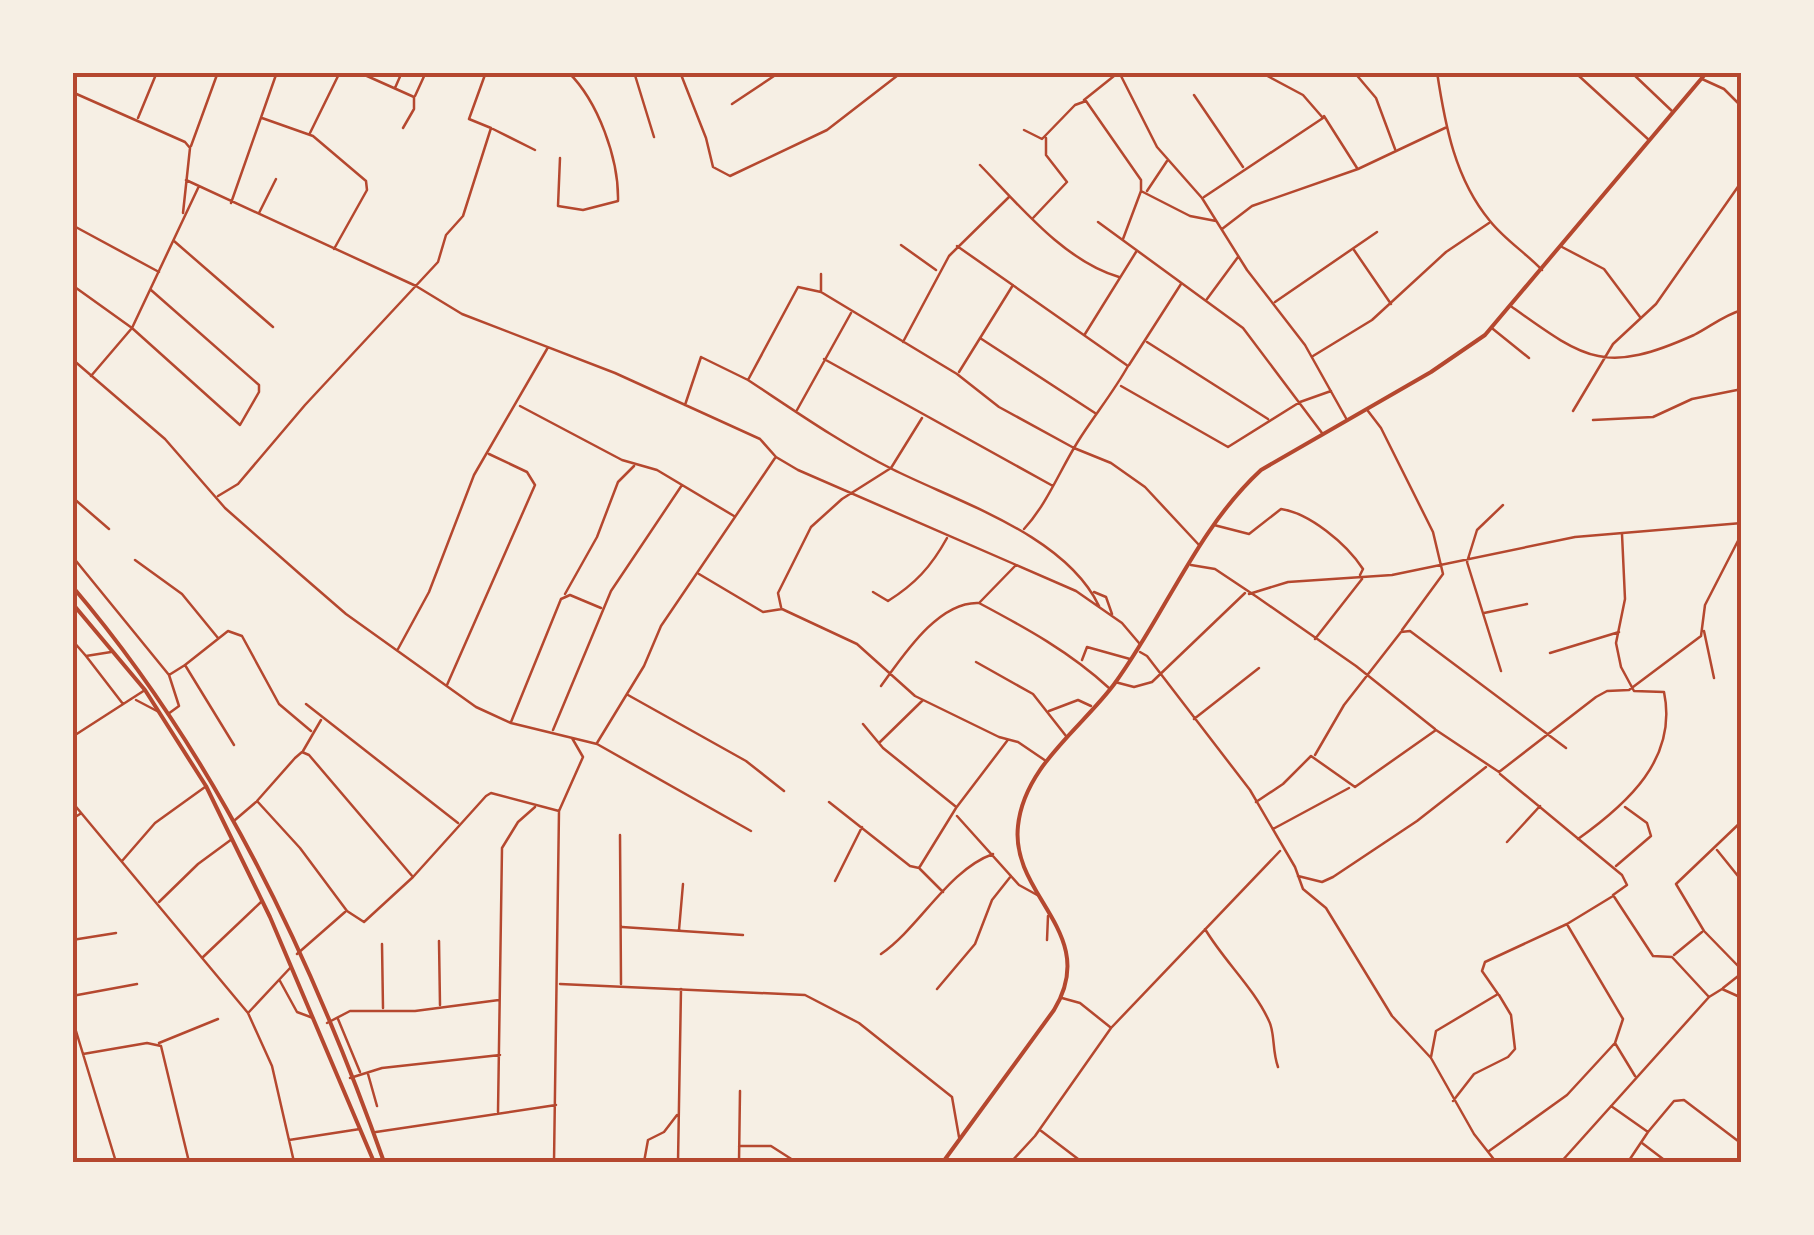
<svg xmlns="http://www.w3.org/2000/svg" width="1814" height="1235" font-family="'Space Grotesk',sans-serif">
	<rect width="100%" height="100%" fill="#f6efe4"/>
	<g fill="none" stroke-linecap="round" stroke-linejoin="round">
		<path stroke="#b5482f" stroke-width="2.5" d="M358 72 414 97V109L403 128
			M540 72H550
			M634 72 654 137
			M680 72 706 138 713 167 730 176 827 130 902 72
			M1354 72 1376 98 1395 149
			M1437 72C1445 125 1455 179 1490 221 1505 240 1526 253 1542 270
			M1582 72 1579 76 1649 140
			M1631 72 1673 112
			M1702 79 1724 89 1742 107
			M395 88 402 72
			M72 92 185 142 190 148 183 213
			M1194 95 1243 167
			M415 96 426 72
			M1084 100 1119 72 1157 147 1202 198 1247 270 1305 345 1347 420
			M732 104 780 72
			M1324 116 1357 168
			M138 118 157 72
			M262 118 313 136 366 181 367 190 334 249
			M493 129 535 150
			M1024 130 1042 139 1075 105 1086 101 1141 180V191L1123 239
			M310 133 340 72
			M191 146 218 72
			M560 158 558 206 583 210 618 201C619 159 598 101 568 72
			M980 165C1019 205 1064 261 1119 277
			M186 180 416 286 462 314 615 373 760 439 776 457 798 470 1076 591 1122 623 1139 643
			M1141 191 1190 216 1216 221
			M1147 191 1167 161
			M1204 197 1323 118 1303 95 1260 72
			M231 203 277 72
			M259 213 276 179
			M1033 218 1067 182 1046 155V138
			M1098 222 1243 328 1322 433
			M72 225 159 272
			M1222 229 1252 206 1358 169 1447 127
			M174 241 273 327
			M901 245 936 270
			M957 246 1128 366C1113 393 1093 417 1077 443 1059 472 1047 504 1024 529
			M1562 247 1604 269 1640 317
			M1354 250 1391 304
			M821 274V292L957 374 999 407 1074 448 1111 463 1145 487 1199 545
			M72 285 132 328 240 425 259 392V385L151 290
			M1207 299 1238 257
			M1275 302 1377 232
			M1512 307C1586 360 1605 375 1694 335 1710 327 1724 315 1742 310
			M1493 329 1529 358
			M1085 334 1136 252
			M980 338 1095 413
			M903 342 949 256 1009 197
			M1147 342 1268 419
			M1313 356 1372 320 1446 252 1489 223
			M72 359 165 439 225 508 301 575 346 614 476 707 511 723 597 744 751 831
			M824 359 1053 486
			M1129 365 1181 284
			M959 372 1013 285
			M91 376 132 328 199 186
			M748 380C795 411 842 444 892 469 960 503 1065 535 1099 606
			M1121 386 1228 447 1300 402 1331 391
			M685 405 701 357 748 380 798 287 821 292
			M520 406 622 460 657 470 734 516
			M797 410 851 313
			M1368 411 1381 428 1433 532 1443 574 1402 630
			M1573 411 1613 344 1656 304 1742 181
			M1593 420 1653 417 1692 399 1742 389
			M218 496 238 484 305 405 438 262 446 235 463 216 491 128 469 119 486 72
			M72 497 109 529
			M1214 525 1249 534 1281 509C1309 513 1346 543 1363 569L1360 575
			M72 556 169 675
			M135 560 182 594 218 638
			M1191 565 1215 569 1257 597 1356 666 1435 729
			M699 574 763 612 782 609 857 644 915 696 999 737 1018 742 1046 761
			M873 592 888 601C915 584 931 567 947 538
			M1094 592 1106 597 1112 614
			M565 594 597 537 618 482 634 466
			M1249 594 1288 582 1392 575 1575 537 1742 523
			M980 602 1016 565
			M781 607 778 593 811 527 842 499 891 468 922 418
			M1484 613 1527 604
			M1704 631 1714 678
			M1315 639 1362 579
			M72 640 86 656 111 652
			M398 649 429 592 474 475 547 349
			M1140 652 1147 656 1250 790 1295 867 1303 889 1326 908 1392 1016 1431 1058 1474 1134 1496 1162
			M1550 653 1619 632
			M86 656 123 704
			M1082 660 1087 647 1130 659
			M976 662 1033 694 1066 736
			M1501 671 1467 562 1477 530 1503 505
			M1115 682 1134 687 1152 682 1245 593
			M447 685 535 485 527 472 489 454
			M881 686C903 656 938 601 979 603 1026 628 1070 652 1109 688
			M628 695 746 761 784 791
			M136 700 157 711
			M306 704 458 823
			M1049 711 1078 700 1091 706
			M168 714 179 706 169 675 185 665
			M1194 719 1259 668
			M511 722 561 599 570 595 601 608
			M863 724 883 748 955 806
			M553 730 611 591 682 485
			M72 737 145 690
			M880 742 923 700
			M597 743 644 666 661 626 775 458
			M234 745 185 665 228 631 242 636 279 704 311 731
			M303 751 321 720
			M1315 755 1344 705 1401 632 1410 631 1566 748
			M1500 774 1622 875 1627 885 1613 895 1653 956 1672 957 1709 997 1722 989 1742 998
			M72 802 248 1013 272 1066 294 1162
			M829 802 910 866 919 868 956 808 1007 741
			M1256 802 1283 784 1311 756 1355 787 1436 730 1499 772 1596 697 1607 691 1629 690 1701 636 1705 605 1742 533
			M957 816 1019 885 1039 896
			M72 819 80 814
			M235 820 256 802
			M1742 821 1676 884 1704 931 1742 970
			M1273 829 1349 788
			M620 835 621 984
			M1578 839C1627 804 1678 759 1664 692L1634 691 1621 667 1616 643 1625 599 1622 534
			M1507 842 1540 806
			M1717 850 1742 881
			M122 861 155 823 205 787
			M1616 866 1651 836 1647 823 1625 807
			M920 869 943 892
			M1298 876 1322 882 1333 877 1417 821 1486 767
			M413 877 309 755 302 752 295 758 257 801 300 848 347 911 364 922 413 877 486 796 491 793 559 811
			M835 881 862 827
			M159 902 198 864 232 839
			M1568 926 1623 1019 1615 1043 1635 1076
			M622 927 743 935
			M1205 929C1224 961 1254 988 1269 1021 1275 1032 1272 1051 1278 1067
			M679 930 683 884
			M72 940 116 933
			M1047 940 1048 916
			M439 941 440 1005
			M382 944 383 1008
			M297 954 345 912
			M881 954C920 927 948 870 993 854
			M1674 955 1702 932
			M202 958 261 902
			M280 981 297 1012 313 1018
			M560 984 805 995 859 1023 952 1097 959 1137
			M1723 988 1742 973
			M937 989 975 944 992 900 1011 876
			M72 996 137 984
			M1062 998 1080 1003 1110 1027
			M249 1012 291 967
			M72 1018 116 1162
			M338 1019 360 1072
			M327 1023 350 1011H415L499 1000
			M159 1043 218 1019
			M83 1054 147 1043 161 1046 189 1162
			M1431 1057 1436 1031 1498 994 1482 971 1485 962 1567 924 1613 896
			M368 1074 377 1106
			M350 1078 382 1068 500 1055
			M1453 1101 1474 1074 1508 1057 1515 1049 1511 1015 1499 995
			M1611 1106 1648 1132 1674 1101 1684 1100 1742 1144
			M498 1112 502 848 518 822 535 807
			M1040 1130 1082 1162
			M376 1132 556 1105
			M289 1140 360 1129
			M1642 1143 1667 1162
			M739 1146H771L796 1162
			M1489 1151 1567 1095 1614 1044
			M554 1162 559 811 583 757 572 738
			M644 1162 648 1140 664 1132 677 1115
			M678 1162 681 989
			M739 1162 740 1091
			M1011 1162 1035 1136 1111 1028 1280 851
			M1561 1162 1709 997
			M1628 1162 1648 1132"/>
		<path stroke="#b5482f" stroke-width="4" d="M72 586C215 754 311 956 384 1162
			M72 603 145 690 206 786 270 917 374 1162"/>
		<path stroke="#b5482f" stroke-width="4" d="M943 1162 1054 1010C1101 933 1010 896 1018 826 1024 766 1082 728 1115 683 1166 613 1197 529 1261 470L1431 372 1485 335 1707 72"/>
	</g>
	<rect width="1814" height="1235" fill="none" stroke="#f6efe4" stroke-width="150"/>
	<rect x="75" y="75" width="1664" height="1085" fill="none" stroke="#b5482f" stroke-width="4"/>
</svg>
